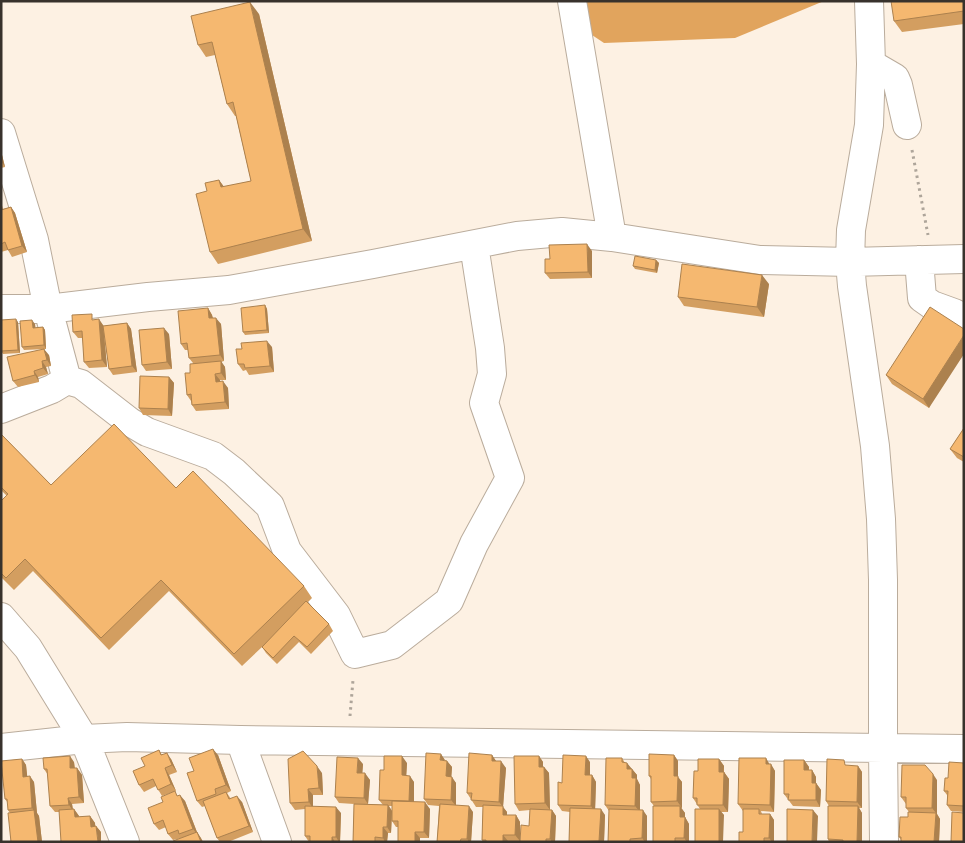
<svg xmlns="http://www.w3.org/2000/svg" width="965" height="843" font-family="Cabin,sans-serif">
	<rect width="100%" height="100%" fill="#fdf1e3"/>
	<path fill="#e1a45d" d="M582 1H824L735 38 604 43 586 31Z"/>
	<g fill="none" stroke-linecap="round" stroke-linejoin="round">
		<defs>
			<path id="minor" d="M572 1 612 237
				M869 1 871 64 869 125 851 230 850 262 852 286 875 446 881 519 883 580V748L884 842
				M871 64 895 78 898 85 907 125
				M1 133 34 240 48 309 67 380
				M919 260 922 298 932 305 954 313 964 318
				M1 309H48L148 297 229 290 373 264 517 236 562 232 612 237 760 260 850 262 964 259
				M1 409 52 389 67 380 81 384 130 422 147 432 213 456 234 472 270 506 287 551 336 615 355 654 392 645 449 601 474 544 510 478 484 403 492 374 490 348 474 245
				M1 617 28 648 84 739 125 842
				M240 740 277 842
				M1 748 84 739 127 737 240 740 964 749"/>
		</defs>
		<use href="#minor" stroke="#baac9c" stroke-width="30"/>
		<path stroke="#aea59a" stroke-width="3" stroke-dasharray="2.5 4" stroke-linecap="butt" d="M912 150 928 235
			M350 716 353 680"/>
		<use href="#minor" stroke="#fff" stroke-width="28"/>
	</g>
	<path fill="#d39e60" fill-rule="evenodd" d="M964 1V24L902 32 894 21Z
		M259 14 312 241 218 264 210 252 207 191 219 180 224 187 251 181 236 116H235L227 104 215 55 206 57 198 45Z
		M1 151 5 167 1 168Z
		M1 202 3 209 11 207 15 213 27 252 12 257 8 250 1 252Z
		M592 251V278L550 279 545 273 550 259Z
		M656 260 659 263 657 273 635 269 633 266Z
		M769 284 764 317 684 306 678 297Z
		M265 305 267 309 269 333 245 335 243 332Z
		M208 308 212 315 213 318 221 324 224 361 221 362 225 367 226 380H220V382L228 388 229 409 196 411 192 405 191 401 187 395 193 363 189 358 188 350H185L181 344Z
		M96 319 104 326 127 323 131 329 137 372 113 375 109 369 104 331 107 367 89 368 84 362 83 338H78L73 332Z
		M18 322 20 353 3 354 1 351Z
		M35 324V328L43 327 45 330 46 349 24 350 22 347Z
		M964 329 929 408 892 384 886 375Z
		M169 334 172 369 146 371 142 365Z
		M272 347 274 372 249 375 246 370 243 371 238 364Z
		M49 355 51 366 46 367 48 374 38 377 39 382 18 387 13 381Z
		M169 377 174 383 172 416 143 415 139 408Z
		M964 428V462L957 458 950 449Z
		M1 434 51 485 176 488 304 586 312 598 307 603 329 624 333 631 311 654 299 642 277 664 266 653 262 647 242 666 169 591 109 650 33 571 14 590 1 577V501L7 496 1 490Z
		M159 750 162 755 171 759 177 772 169 775 176 791 162 796 156 786 144 792 139 785 145 766Z
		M218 755 231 791 227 793 231 799 242 802 253 832 228 842H220L217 838 205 806 202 807 197 801Z
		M492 755 496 761 506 768 503 807 507 812V815H516L520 822V841L483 842 482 840 483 807H476L467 793Z
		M674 755 678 761V777L682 782V808H681L685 813V817L689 824V842H653L654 806 651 802V779L649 776Z
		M539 756 543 762V767H544L549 773 550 810H552L556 816 555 842H520L529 826 530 810 519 811 515 804Z
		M622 758 625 763H627L631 769H632L637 775V779L640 785V810L647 816V842H608L609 811 605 805Z
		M22 759 26 765 27 776 34 782 37 813 39 816 42 842H11L10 813 8 810V803L5 799Z
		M719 759 724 766V772L729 779 728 812H721L724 815 700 809 693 798 698 771Z
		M445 760 447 761 452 767 451 777 456 783V805L473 812 471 842H437L439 806 428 805 424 799Z
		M804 760 809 767V770H812L816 777V783L821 790 820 807 793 806 784 794Z
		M74 762 75 768H77L82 775 84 803 72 804 73 809H74L79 816V817L90 816 95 823V826H96L101 832 59 812H55L50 806 48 775 44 769Z
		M590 762V775H592L596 782 595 809 605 815 604 842H569L570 812 562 811 558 805Z
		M407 763 406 775 414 782V802L430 809 429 838H420V842H398V827H396L392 821V814L391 833H388L387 842H353L354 804 339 803 335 797 363 764 362 773 370 780 368 804 383 805 379 800 384 770ZM389 806H392V811Z
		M964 763V812L951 811 947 805V795L944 791 948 778Z
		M770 764 775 771 774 812 761 811 762 814H770L774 820V842H739L743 832V811L738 804Z
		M848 766H858L862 772V808H859L862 813V842H829L828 839 829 806 826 801Z
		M322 773 323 795H313V807L341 813 340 842H309L305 836V809L295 810 290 803Z
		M937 780V814L940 819 939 842H901V840L899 837 908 817 909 812 906 808V804L901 797Z
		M179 796 185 801 197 832 203 842H174L182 838 173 840 168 834 166 827 159 830 154 824Z"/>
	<path fill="#ac814e" d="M250 2 259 14 312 241 303 229Z
		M1 151 5 167 1 161Z
		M219 180 227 191 221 187Z
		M11 207 15 213 27 252 22 246Z
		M587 244 592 251V278L588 272Z
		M656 260 659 263 657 273 655 270Z
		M762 275 769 284 764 317 757 307Z
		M265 305 267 309 269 333 267 330Z
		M208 308 212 315 214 325 209 318Z
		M216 318 221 324 224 361 220 355Z
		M16 319 18 322 20 353 18 350Z
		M99 319 103 325 107 367 102 360Z
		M32 320 35 324 36 331 33 328Z
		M127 323 131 329 137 372 132 366Z
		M43 327 45 330 46 349 44 345Z
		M164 328 169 334 172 369 167 362Z
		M964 335V354L929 408 923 399Z
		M267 341 272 347 274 372 270 366Z
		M44 349 49 355 51 366 47 360Z
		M42 361 46 367 48 374 43 368Z
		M221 361 225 367 226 380 221 373Z
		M34 371 38 377 39 382 35 375Z
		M215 374 220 380V388L216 382Z
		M169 377 174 383 172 416 168 409Z
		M223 381 228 388 229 409 225 402Z
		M213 749 218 755 231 791 226 785Z
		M167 753 171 759 177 772 172 765Z
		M441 754 445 760H440Z
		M492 755 496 761H492Z
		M674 755 678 761V777L682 782V808L677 801 674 776Z
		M70 756 74 762 75 775 70 768Z
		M402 756 407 763 406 782 402 775Z
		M539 756 543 762V773L539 767Z
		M586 756 590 762V781L585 775Z
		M358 758 363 764 362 779 357 773Z
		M766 758 770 765 766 764Z
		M22 759 26 765 28 783 23 777Z
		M719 759 724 766 723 779 719 772Z
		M804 760 809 767 808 777 804 770Z
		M447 761 452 767 451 783 446 776Z
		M501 761 506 768 503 807 507 812V821L503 815V807L499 802Z
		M627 763 632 769H627Z
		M771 764 775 771 774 812 770 805Z
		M317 766 322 773 323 795 319 788Z
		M858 766 862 772V808L857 802Z
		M544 767 549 773 550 810 545 803Z
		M77 768 82 775 84 803 79 797Z
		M165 768 169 775 176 791 171 784Z
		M632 769 637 775V779L640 785V812L635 806 632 778Z
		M812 770 816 777V790L812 783Z
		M724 772 729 779 728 812 723 805Z
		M365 773 370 780 368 804 364 798Z
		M933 774 937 780V814L940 819 939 842H934L936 813 932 808Z
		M592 775 596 782 595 813 591 806Z
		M30 776 34 782 37 813 39 816 42 842H38L34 811 32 808Z
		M410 776 414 782V807L409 801Z
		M452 777 456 783V806L451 800Z
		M816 783 821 790 820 807 816 800Z
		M308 789 313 795V809L309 802Z
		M180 795 185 801 198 835 193 829Z
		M237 796 242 802 253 832 249 826Z
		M68 798 72 804 73 811 69 805Z
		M425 802 430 809 429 838 424 832Z
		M388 805 392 811 391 833 387 827Z
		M469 806 473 812 471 842H469L467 839Z
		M680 806 685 813V819V817L689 824V842H687L684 838 680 817Z
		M858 806 862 813V842H857Z
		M336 807 341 813 340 842H339L336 837Z
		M74 809 79 816V824L75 817Z
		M601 809 605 815 604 842 599 841Z
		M719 809 724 815 723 842H719Z
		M552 810 556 816 555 842H552L550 839Z
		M643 810 647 816V842H645L642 838Z
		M813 810 818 816 817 842H812Z
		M770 814 774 820V842H772L769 838Z
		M516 815 520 822V841L515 835Z
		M90 816 95 823 96 833 91 827Z
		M96 826 101 832V842H98Z
		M383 827 388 833 387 842H385L383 838Z
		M197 832 201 838 203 842H201Z
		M415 832 420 838V842H415Z
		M503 835 508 841V842H503Z
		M332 837 335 842H332Z"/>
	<path fill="#f5b870" stroke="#ac814e" d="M891 1H964V11L894 21Z
		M250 2 303 229 210 252 196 194 207 191 205 183 219 180 221 187 251 181 233 102 227 104 212 42 198 45 191 16Z
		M11 207 22 246 8 250 5 242 1 244V210Z
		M587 244 588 272 545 273V259H550L549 245Z
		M635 256 656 260 655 270 633 266Z
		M682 264 762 275 757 307 678 297Z
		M265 305 267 330 243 332 241 308Z
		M930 307 964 329V335L923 399 886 375Z
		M208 308 209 318H216L220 355 189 358 187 343 181 344 178 311Z
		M92 314V320L99 319 102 360 84 362 82 331 73 332 72 315Z
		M16 319 18 350 1 351V320Z
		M32 320 33 328 43 327 44 345 22 347 20 321Z
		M127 323 132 366 109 369 103 326Z
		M164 328 167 362 142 365 139 330Z
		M267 341 270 366 245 368 244 364H238L236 349H242L241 343Z
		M44 349 47 360 42 361 43 368 34 371 35 375 13 381 7 357Z
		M221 361V373L215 374 216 382 223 381 225 402 192 405 191 394 187 395 185 373H190V364Z
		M140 376 169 377 168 409 139 408Z
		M114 424 176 488 193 471 304 586 234 654 161 580 101 638 25 559 6 578 1 573V501L8 494 1 487V434L51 485Z
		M964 428V457L950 449Z
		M306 601 329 624 307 647 294 636 273 658 262 647Z
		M213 749 226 785 215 789 216 794 197 801 187 773 194 771 189 758Z
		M159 750 161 755 167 753 172 765 165 768 171 784 158 790 153 779 139 785 133 771 145 766 141 758Z
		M303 751 317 766 319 788 308 789 309 802 290 803 288 759Z
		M426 753 441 754 440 760 447 761 446 776 452 777 451 800 424 799Z
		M469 753 492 755V761H501L499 802 471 800 472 793H467Z
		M649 754 674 755V776H678L677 801 651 802V776H649Z
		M563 755 586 756 585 775H592L591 806 558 805V782L562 783Z
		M70 756V768H77L79 797 68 798 69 805 50 806 47 769H44L43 758Z
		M384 756H402V775L410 776 409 801 379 800 380 770H384Z
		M514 756H539V767H544L545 803 515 804Z
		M337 757 358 758 357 773H365L364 798 335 797Z
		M606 758H622V762L627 763V769H632V778H636L635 806 605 805Z
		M739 758H766V764H771L770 805 738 804Z
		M22 759 23 777 30 776 32 808 8 810 7 799H5L1 761Z
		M698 759H719V772H724L723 805H697V798H693L694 771H698Z
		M827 759 844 760 845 765 858 766 857 802 826 801Z
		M784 760H804V770H812V783H816V800H788L789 794H784Z
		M949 762 964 763V806L947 805 948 791H944L945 778H948Z
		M902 765H925L933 774 932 808H906V797H901Z
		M175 791 177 796 180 795 193 829 179 834 178 830 168 834 163 820 154 824 148 808 163 802 161 797Z
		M226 792 229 799 237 796 249 826 217 838 203 801Z
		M392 801 425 802 424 832H415V842H398V821H392Z
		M354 804 388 805 387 827H383V838L375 837V842H353Z
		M440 804 469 806 467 839H461L460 842H437Z
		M483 805 503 806V815H516L515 835H503V842H486V840H482Z
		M305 806 336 807V837H332V842H310V836H305Z
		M653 806H680V817H685L684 838H675V842H653Z
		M828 806H858L857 842H843V840L828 839Z
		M570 808 601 809 599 841 569 842Z
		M74 809 75 817 90 816 91 827 96 826 98 842H61L59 810Z
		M530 809 552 810 550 839H546V842H520L521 825 529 826Z
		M609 809 643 810 642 838 630 839V842H608Z
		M695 809H719V842H695Z
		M743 809H759V814H770L769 838H764V842H739V832H743Z
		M787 809 813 810 812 842H787Z
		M34 810 38 842H11L8 813Z
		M908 812 936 813 934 842H901V837H899L900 817H908Z
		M952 812 964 813V842H951Z
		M197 832 201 842H174L173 841Z"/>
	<rect width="965" height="843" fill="none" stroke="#38322c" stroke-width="5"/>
</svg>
